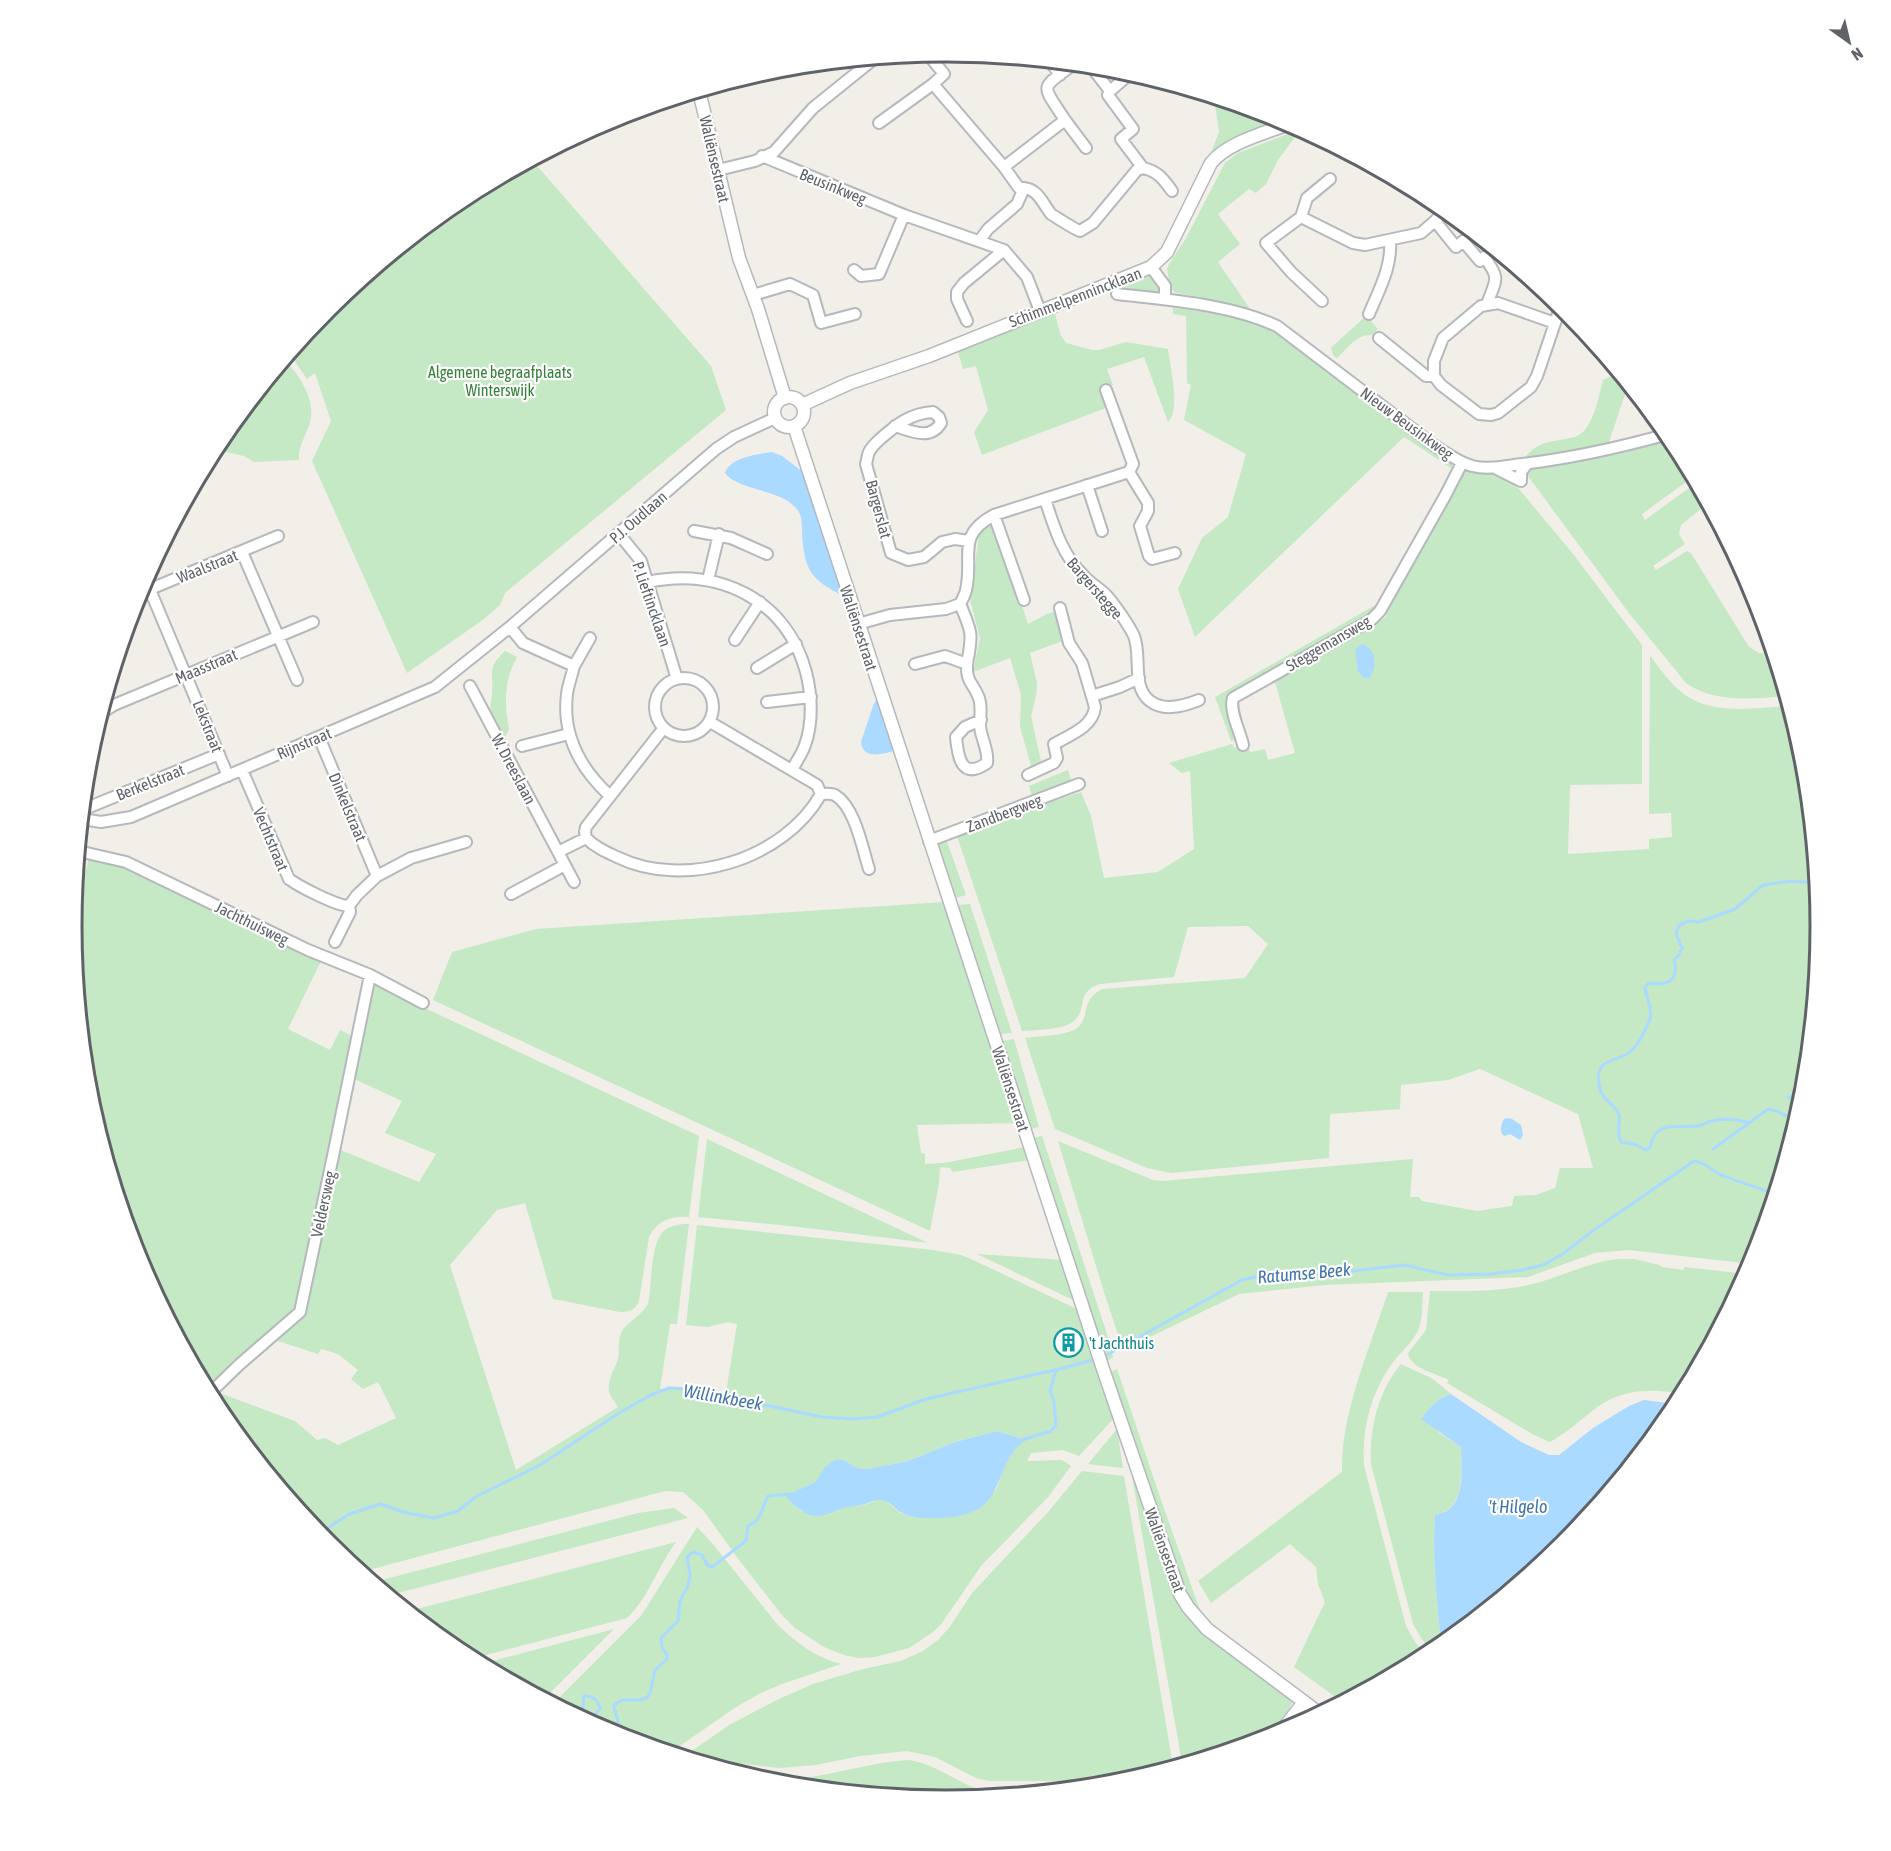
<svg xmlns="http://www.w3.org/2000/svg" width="1891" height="1851" font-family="'Asap Condensed',sans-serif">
	<rect width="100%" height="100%" fill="#f1efe8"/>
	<path fill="#c5e8c5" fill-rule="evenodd" d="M1214 98 1280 118 1286 121 1226 144 1210 155 1219 132Z
		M1301 129 1278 160 1266 184 1256 193 1249 189 1218 214 1240 244 1218 262 1250 309 1174 292 1169 282 1167 269 1169 264 1186 238 1225 163 1238 153Z
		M532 160 711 366 726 410 505 593 500 605 484 619 407 673 312 461 331 421 315 373 307 379 289 353 327 307 460 198Z
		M1149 276 1154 278 1161 286 1160 292 1155 296 1115 290Z
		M1173 308C1211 313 1244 316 1278 333L1455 461 1451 468 1404 437 1195 637 1178 589 1202 538 1228 517 1246 454 1184 420 1191 385 1187 383 1186 316 1173 314Z
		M1055 313 1060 334 1066 343 1092 350H1099L1126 342 1168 349C1170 366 1181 410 1168 422L1144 357 1107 369 1113 385 1100 389 1106 408 982 455 974 432 988 410 976 366 963 369 958 352Z
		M1366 316 1378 329 1372 335C1356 334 1348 348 1337 358L1333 355 1331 348 1335 344Z
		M284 359C301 377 319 404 308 428 304 439 298 448 299 460L254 462 244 456 226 452 223 446 224 432Z
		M1617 372 1628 385 1607 448 1523 460C1542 432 1572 446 1585 430 1595 417 1599 396 1603 380L1614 375Z
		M1670 437 1693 477 1642 514 1645 520 1696 483 1707 504 1681 525 1679 534 1685 544 1653 566 1656 570 1687 551 1691 553 1749 647 1759 653 1773 654 1785 696C1752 699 1714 703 1686 683L1629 613 1525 472 1527 468 1624 453Z
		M1466 471 1500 475 1519 489 1573 554 1642 645V784L1570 785 1568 854 1649 849V839L1672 837 1671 813 1649 814 1650 656C1662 671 1674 690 1692 699 1718 714 1759 708 1788 706L1803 755 1820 926 1803 1096 1753 1260 1752 1264 1629 1250 1595 1253 1528 1277 1325 1285 1239 1294 1123 1350 1104 1292 1058 1141 1153 1180 1163 1181 1413 1159 1410 1197H1419L1422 1201 1477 1211 1512 1206 1514 1196 1536 1195 1555 1188 1560 1168H1593L1578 1114 1480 1069 1448 1080 1401 1085 1400 1109 1330 1114 1329 1158 1171 1173 1147 1168 1055 1129 1025 1038C1038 1036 1066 1036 1077 1028 1091 1017 1079 1002 1102 989L1245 978 1268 944 1248 926 1188 927 1174 977 1100 984C1075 992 1088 1009 1074 1021 1064 1030 1036 1030 1022 1031L957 836 979 826 1081 792 1091 816 1104 878 1158 872 1194 849 1190 771 1182 773 1169 763 1232 744 1235 748 1247 745 1250 752 1265 749 1268 760 1295 753 1275 682 1386 617 1389 605 1462 475Z
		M996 524 1028 624 1047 614 1057 611 1065 640 1030 653 1037 683 1036 696 1031 716 1042 766 1032 769 1020 727 1021 694 1010 658 973 672 980 638 970 600 979 535C981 527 988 526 996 524Z
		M1384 600 1377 613 1233 697 1241 738 1231 741 1215 697Z
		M505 651 517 657C504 680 504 704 509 729L505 738C500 730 494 721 491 713 489 706 492 700 492 694 494 671 486 669 505 651Z
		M1068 770 1072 782 1032 797 1029 786Z
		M946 839 966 895 956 898 938 842Z
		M89 859 130 870 182 893 322 959 288 1029 330 1050 340 1030 354 1037 299 1299 294 1310 284 1321 207 1391 137 1260 88 1096 71 925Z
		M944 902 1018 1123 917 1125 921 1153 925 1154V1164L944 1163 1025 1147 1030 1160 953 1172 950 1168 940 1167 939 1183 930 1231 433 1000 452 952 536 929Z
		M970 904 1012 1033 1001 1034 958 905Z
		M371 983 699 1136 689 1217C671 1216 658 1220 649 1237L639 1301C636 1310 628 1312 620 1312L553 1299 525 1203 497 1210 450 1265 516 1470 618 1407C615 1402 610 1397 609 1391 607 1379 615 1370 618 1359 620 1350 617 1340 622 1331 627 1322 641 1316 648 1304 652 1286 650 1241 665 1230 672 1225 680 1224 689 1224L677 1324H670L660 1389 682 1388 725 1399 737 1324 728 1322 708 1327 686 1325 697 1225 933 1250 961 1255 971 1259 1079 1310 1116 1416 1079 1456 1063 1450 1031 1453 1027 1461 1062 1460 1071 1466 1048 1497 981 1566 942 1623 933 1632 909 1648 875 1657 858 1658 844 1655 824 1647 795 1628 781 1614 739 1560 703 1510 683 1492 665 1491 361 1572 327 1544 218 1411 210 1396 214 1391 295 1421 317 1440 325 1438 338 1445 396 1418 378 1382 363 1389 351 1379 358 1370 338 1354 321 1349 318 1354 272 1339 294 1320 338 1149 419 1182 436 1154 385 1133 402 1101 352 1078ZM997 1431 1025 1440 1016 1446 1006 1462 997 1488 978 1509 966 1514 935 1518 910 1516 900 1513 886 1501 880 1499 864 1505 849 1506 828 1514 801 1511 787 1498V1495L811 1484 843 1461 857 1468 867 1469 908 1461 955 1442Z
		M1014 1039 1039 1127 1030 1129 1002 1041Z
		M1042 1136 1108 1337 1113 1357 1106 1362 1033 1138Z
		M707 1139 926 1242 929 1243 799 1227 698 1217Z
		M977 1254 1063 1260 1076 1300H1073Z
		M1617 1259H1635L1659 1265 1662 1267 1684 1270V1267L1746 1274 1682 1394C1648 1388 1620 1389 1592 1411 1578 1422 1565 1434 1550 1442L1534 1435 1447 1383 1449 1381 1447 1379C1434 1373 1410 1368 1408 1353L1426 1330 1430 1291C1461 1291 1493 1292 1524 1286 1556 1280 1584 1263 1617 1259Z
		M1388 1292H1423C1422 1303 1423 1317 1419 1328 1413 1343 1399 1353 1391 1365 1370 1395 1362 1430 1364 1466L1406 1626 1415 1642 1425 1656 1341 1701 1294 1667 1325 1602 1318 1584 1316 1567 1290 1544 1211 1603 1198 1581 1342 1472C1341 1412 1370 1348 1388 1292Z
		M1401 1364 1433 1379 1451 1394 1442 1397 1438 1432 1461 1447C1460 1472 1467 1509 1435 1515 1432 1558 1437 1602 1441 1644L1432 1652 1421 1638 1413 1624 1371 1464C1369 1430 1378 1391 1401 1364Z
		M1117 1369 1161 1500 1201 1613 1185 1591 1109 1373Z
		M1117 1429 1123 1468 1088 1464Z
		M1082 1471 1124 1476 1173 1766 1116 1783 1086 1786 1069 1782 1044 1781H989L976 1778 935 1757 907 1751 860 1756 816 1765 779 1768 736 1763 692 1751 729 1725 779 1699 813 1684 863 1669 901 1661 923 1651 938 1640 949 1628 973 1592 1048 1512Z
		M1132 1476 1136 1477 1178 1599 1291 1698 1292 1703 1289 1709 1269 1737 1182 1763Z
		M674 1508 688 1518 390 1595 374 1582 638 1513Z
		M697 1527 712 1543 777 1624C794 1641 816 1658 841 1664L782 1684 761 1693 736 1707 671 1752 611 1733 554 1703 641 1616Z
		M676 1542C658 1566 649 1597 627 1618L471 1659 459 1652 409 1611Z
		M614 1629 545 1698 481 1664Z
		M909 1760C943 1765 968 1794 1004 1794L945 1800 775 1783 736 1771C757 1775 780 1780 802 1778 838 1774 873 1762 909 1760Z"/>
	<path fill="#aadaff" d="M772 452 782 456 803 472 844 596C810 580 804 569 802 532 802 522 802 514 795 507 779 489 737 490 725 473 730 457 758 454 772 452Z
		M1363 644C1377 651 1377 665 1370 678H1364L1358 671 1355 649Z
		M877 698 894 751C882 754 863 760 861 742L873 706Z
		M1507 1118 1512 1119 1521 1125 1523 1135 1520 1140 1510 1134 1504 1136C1499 1131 1501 1125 1504 1119Z
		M1451 1394 1521 1442 1549 1455H1559L1593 1428 1629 1406 1644 1400 1667 1403 1678 1402 1672 1412 1564 1544 1441 1644C1437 1602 1432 1558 1435 1515 1467 1510 1461 1471 1461 1447L1421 1419C1430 1408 1437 1398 1451 1394Z
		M997 1431 1026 1440C999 1456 1004 1493 978 1509 962 1519 919 1522 902 1513 894 1509 889 1499 879 1500 873 1500 867 1504 861 1505 857 1506 852 1506 848 1507 842 1508 836 1511 831 1513 811 1521 800 1511 787 1498V1495L811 1484 816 1481 826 1466 835 1460H843L857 1468 867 1469 908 1461 955 1442Z"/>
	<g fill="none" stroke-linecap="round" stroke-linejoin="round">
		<path stroke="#aadaff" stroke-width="3" d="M1788 1098 1804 1088
			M1796 1121 1777 1111 1768 1109 1749 1123C1736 1119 1724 1118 1711 1121 1706 1123 1702 1125 1697 1126 1678 1129 1656 1118 1650 1147L1646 1150 1634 1144 1621 1142C1615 1129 1621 1124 1619 1115 1615 1104 1602 1100 1600 1089 1592 1055 1617 1064 1631 1051 1639 1044 1646 1029 1650 1019 1653 1009 1646 997 1645 987L1649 983C1668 986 1679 981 1674 960L1679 955 1682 948 1676 934 1678 928 1681 924 1690 921 1699 922 1735 909 1763 885 1791 881 1816 883
			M1713 1149 1749 1123
			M1103 1357 1242 1280 1264 1275 1335 1273 1404 1265 1448 1275 1490 1274 1522 1270 1543 1265 1561 1255 1594 1230 1694 1161C1704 1162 1710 1169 1719 1174 1737 1182 1756 1186 1773 1194
			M1022 1440 1051 1431 1056 1425 1054 1402 1050 1391 1056 1370 1096 1359
			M319 1534 349 1514 380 1504 407 1513 434 1518 458 1511 477 1496 540 1465 619 1413 651 1395 669 1388 689 1389 822 1417 853 1419 877 1417 926 1399 1055 1370
			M565 1709 568 1707 581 1710 583 1707 584 1696C592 1695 599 1701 600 1709L591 1719 592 1723
			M615 1735 618 1721 614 1707V1705L622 1700H641L647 1698 650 1693 655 1670 667 1659V1655L662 1648 661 1638 678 1621 680 1601 688 1586 690 1575 687 1557 693 1552 702 1555 707 1565 712 1567 746 1541 748 1526C764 1518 760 1510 768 1496L791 1494"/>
		<defs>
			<path id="minor" d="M927 53 944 74 933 84 1004 167 1019 188H1024L1017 204 988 229 980 240
				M1050 61 1060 75
				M1090 65 1110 91 1132 72
				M1065 120 1086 148
				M879 123 933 84
				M762 156 904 215 1004 250 1027 277 1040 311
				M1004 167 1065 120C1041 83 1039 90 1074 64
				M1143 168C1158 171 1164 180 1172 191
				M718 170 755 161 774 152 813 108 875 58
				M1024 188C1038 189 1043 204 1051 214 1054 216 1076 230 1080 231L1093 223 1137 170 1143 168 1121 139 1133 129 1108 95 1110 91
				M1301 217 1307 198 1330 179
				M1435 221 1456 247 1463 241 1480 261 1484 257C1501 279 1496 279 1487 304
				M1151 267 1165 286V299
				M854 270 861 276 879 274 904 215
				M1117 294C1169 300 1229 304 1277 326L1435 446C1447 453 1458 462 1472 466 1489 470 1505 466 1522 464 1574 458 1618 448 1668 434
				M753 295 790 284 813 295 821 323 855 314
				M1322 301 1291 272 1266 243 1301 217 1353 243 1365 245 1421 233 1435 221 1445 209
				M1498 303 1555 323 1537 376 1531 387 1498 413 1491 415 1479 414 1441 385 1434 376V361L1443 338 1481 306Z
				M1369 314C1379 290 1392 267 1390 241
				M967 321 957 299V292L964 283 1004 250
				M1555 323 1561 305
				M1379 338 1426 376H1434
				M895 426C911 431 930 441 941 423L939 417 933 412C910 413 895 426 879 440 875 444 869 449 868 455 867 458 867 461 866 464L891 553 908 560 924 557 942 542 955 539 969 541
				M1495 468 1521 481V472L1527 464
				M1129 472 1148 503V511L1140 526 1149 556 1152 559 1175 553
				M1087 485 1102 531
				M1045 499C1054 527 1062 555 1084 576 1091 584 1101 589 1108 597 1115 605 1130 627 1134 636 1142 656 1131 687 1150 701 1164 712 1184 706 1199 700
				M994 515 1024 600
				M694 531 731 538 767 554
				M619 534 641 561 677 679
				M242 552 297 680
				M145 578 228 776
				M708 580 719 534
				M648 582C719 567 786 599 806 672 812 695 813 723 805 745 802 754 796 762 792 770
				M136 595 278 536
				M858 624 890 615 946 609 960 604C962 600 965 595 966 590 974 556 955 536 994 515L1129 472 1133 464 1106 390
				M510 627 523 643 574 666C572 675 568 685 567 694 562 735 580 768 609 795
				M735 640 760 602
				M915 664 945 656 967 664C973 634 972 632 960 604
				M967 664C966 683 973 682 979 698 982 707 980 717 980 726 981 739 989 750 987 763 962 780 958 759 956 737L965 727 981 720
				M574 666 590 638
				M757 668 796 644
				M655 707a29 29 0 1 1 58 0a29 29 0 1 1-58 0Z
				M470 686 574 882
				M1092 696 1120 687 1139 678
				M767 702 811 697
				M101 713 114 705 313 622
				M319 737 377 876
				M1243 745C1240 731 1229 711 1233 698L1371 620 1380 611 1445 496 1462 463
				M522 746 569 734
				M242 770 289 879C300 887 337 906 349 906
				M1028 775 1054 763 1057 758 1054 744C1070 735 1093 727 1095 707L1082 663 1069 643 1060 608
				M821 794C825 794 831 793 835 795 855 807 862 847 869 869
				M82 810 219 754
				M82 819 101 822 131 817 435 687 510 627 716 449 734 437 775 418
				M586 838 585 832 586 827 663 729
				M929 841 1079 784
				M78 851 126 862 308 950 370 975 423 1003
				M558 852 586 838C595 847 606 852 617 857 684 890 784 860 821 794L817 785 710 722
				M511 894 565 865
				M335 942 350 912 349 906 357 895 377 876 411 858 466 842
				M209 1394 240 1364 300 1312 333 1156 370 975"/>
			<path id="tertiary" d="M699 91 739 258 758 309 785 398
				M774 412a15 15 0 1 1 30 0a15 15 0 1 1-30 0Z
				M802 405 850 383 929 356 1151 267 1167 252 1211 163C1228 142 1266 133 1291 123
				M794 426 1103 1369 1180 1594 1188 1607 1207 1629 1319 1713
				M1279 1734 1304 1702"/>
		</defs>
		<use href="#minor" stroke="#b5b8bc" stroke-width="14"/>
		<use href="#tertiary" stroke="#b5b8bc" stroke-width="15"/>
		<use href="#minor" stroke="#fff" stroke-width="10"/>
		<use href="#tertiary" stroke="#fff" stroke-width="12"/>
	</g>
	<defs>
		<symbol id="building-ring" viewBox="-11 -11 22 22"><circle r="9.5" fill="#fff" stroke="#0f9aa8" stroke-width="1.5"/><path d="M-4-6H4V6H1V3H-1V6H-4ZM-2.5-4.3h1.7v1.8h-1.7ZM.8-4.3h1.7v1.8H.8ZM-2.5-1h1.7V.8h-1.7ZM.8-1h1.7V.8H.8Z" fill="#0f9aa8"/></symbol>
	</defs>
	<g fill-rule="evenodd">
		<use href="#building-ring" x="1052" y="1326" width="33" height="33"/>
	</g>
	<g text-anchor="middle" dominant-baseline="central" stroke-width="4.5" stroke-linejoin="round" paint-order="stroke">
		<g font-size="16" fill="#5f6368" stroke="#fff">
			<text transform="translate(715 159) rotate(77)">Waliënsestraat</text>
			<text transform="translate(833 186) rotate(22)">Beusinkweg</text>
			<text transform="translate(1075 297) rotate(-21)">Schimmelpennincklaan</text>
			<text transform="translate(1407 423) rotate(36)">Nieuw Beusinkweg</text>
			<text transform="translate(879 509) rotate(75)">Bargerslat</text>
			<text transform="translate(638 517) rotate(-41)">P.J. Oudlaan</text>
			<text transform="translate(207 566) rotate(-22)">Waalstraat</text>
			<text transform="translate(1095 588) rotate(49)">Bargerstegge</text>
			<text transform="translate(652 604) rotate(71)">P. Lieftincklaan</text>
			<text transform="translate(859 628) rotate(72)">Waliënsestraat</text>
			<text transform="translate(1328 643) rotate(-30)">Steggemansweg</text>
			<text transform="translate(206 666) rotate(-23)">Maasstraat</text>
			<text transform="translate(208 726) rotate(68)">Lekstraat</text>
			<text transform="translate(304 743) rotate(-23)">Rijnstraat</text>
			<text transform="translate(514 769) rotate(62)">W. Dreeslaan</text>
			<text transform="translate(150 782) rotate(-22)">Berkelstraat</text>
			<text transform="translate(348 807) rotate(67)">Dinkelstraat</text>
			<text transform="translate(1004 813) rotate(-21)">Zandbergweg</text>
			<text transform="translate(271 839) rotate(67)">Vechtstraat</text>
			<text transform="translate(252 923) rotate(26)">Jachthuisweg</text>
			<text transform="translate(1011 1089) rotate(72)">Waliënsestraat</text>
			<text transform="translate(323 1204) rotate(-78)">Veldersweg</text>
			<text transform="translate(1165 1550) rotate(70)">Waliënsestraat</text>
		</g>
		<g font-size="16" fill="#348238" stroke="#fff">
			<text x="500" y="372">Algemene begraafplaats<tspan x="500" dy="18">Winterswijk</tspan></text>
		</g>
		<g font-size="16" fill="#0d838f" stroke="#fff" text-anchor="start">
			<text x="1089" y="1343">'t Jachthuis</text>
		</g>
		<g font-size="18" font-style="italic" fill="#4174aa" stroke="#fff">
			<text transform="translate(1304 1273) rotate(-5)">Ratumse Beek</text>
			<text transform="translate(723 1397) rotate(10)">Willinkbeek</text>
			<text x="1518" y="1506">'t Hilgelo</text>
		</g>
	</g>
	<path d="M0 0H1891V1851H0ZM82 926a864 864 0 1 1 1728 0a864 864 0 1 1-1728 0Z" fill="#fff" fill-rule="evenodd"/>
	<path fill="none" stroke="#5f6368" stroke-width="3" d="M82 926a864 864 0 1 1 1728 0a864 864 0 1 1-1728 0Z"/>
	<g transform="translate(1849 42) rotate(146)" stroke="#ffffff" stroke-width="4.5" paint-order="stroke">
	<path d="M0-4.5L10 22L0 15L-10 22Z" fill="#5f6368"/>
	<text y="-9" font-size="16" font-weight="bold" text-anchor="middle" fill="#5f6368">N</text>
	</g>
</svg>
